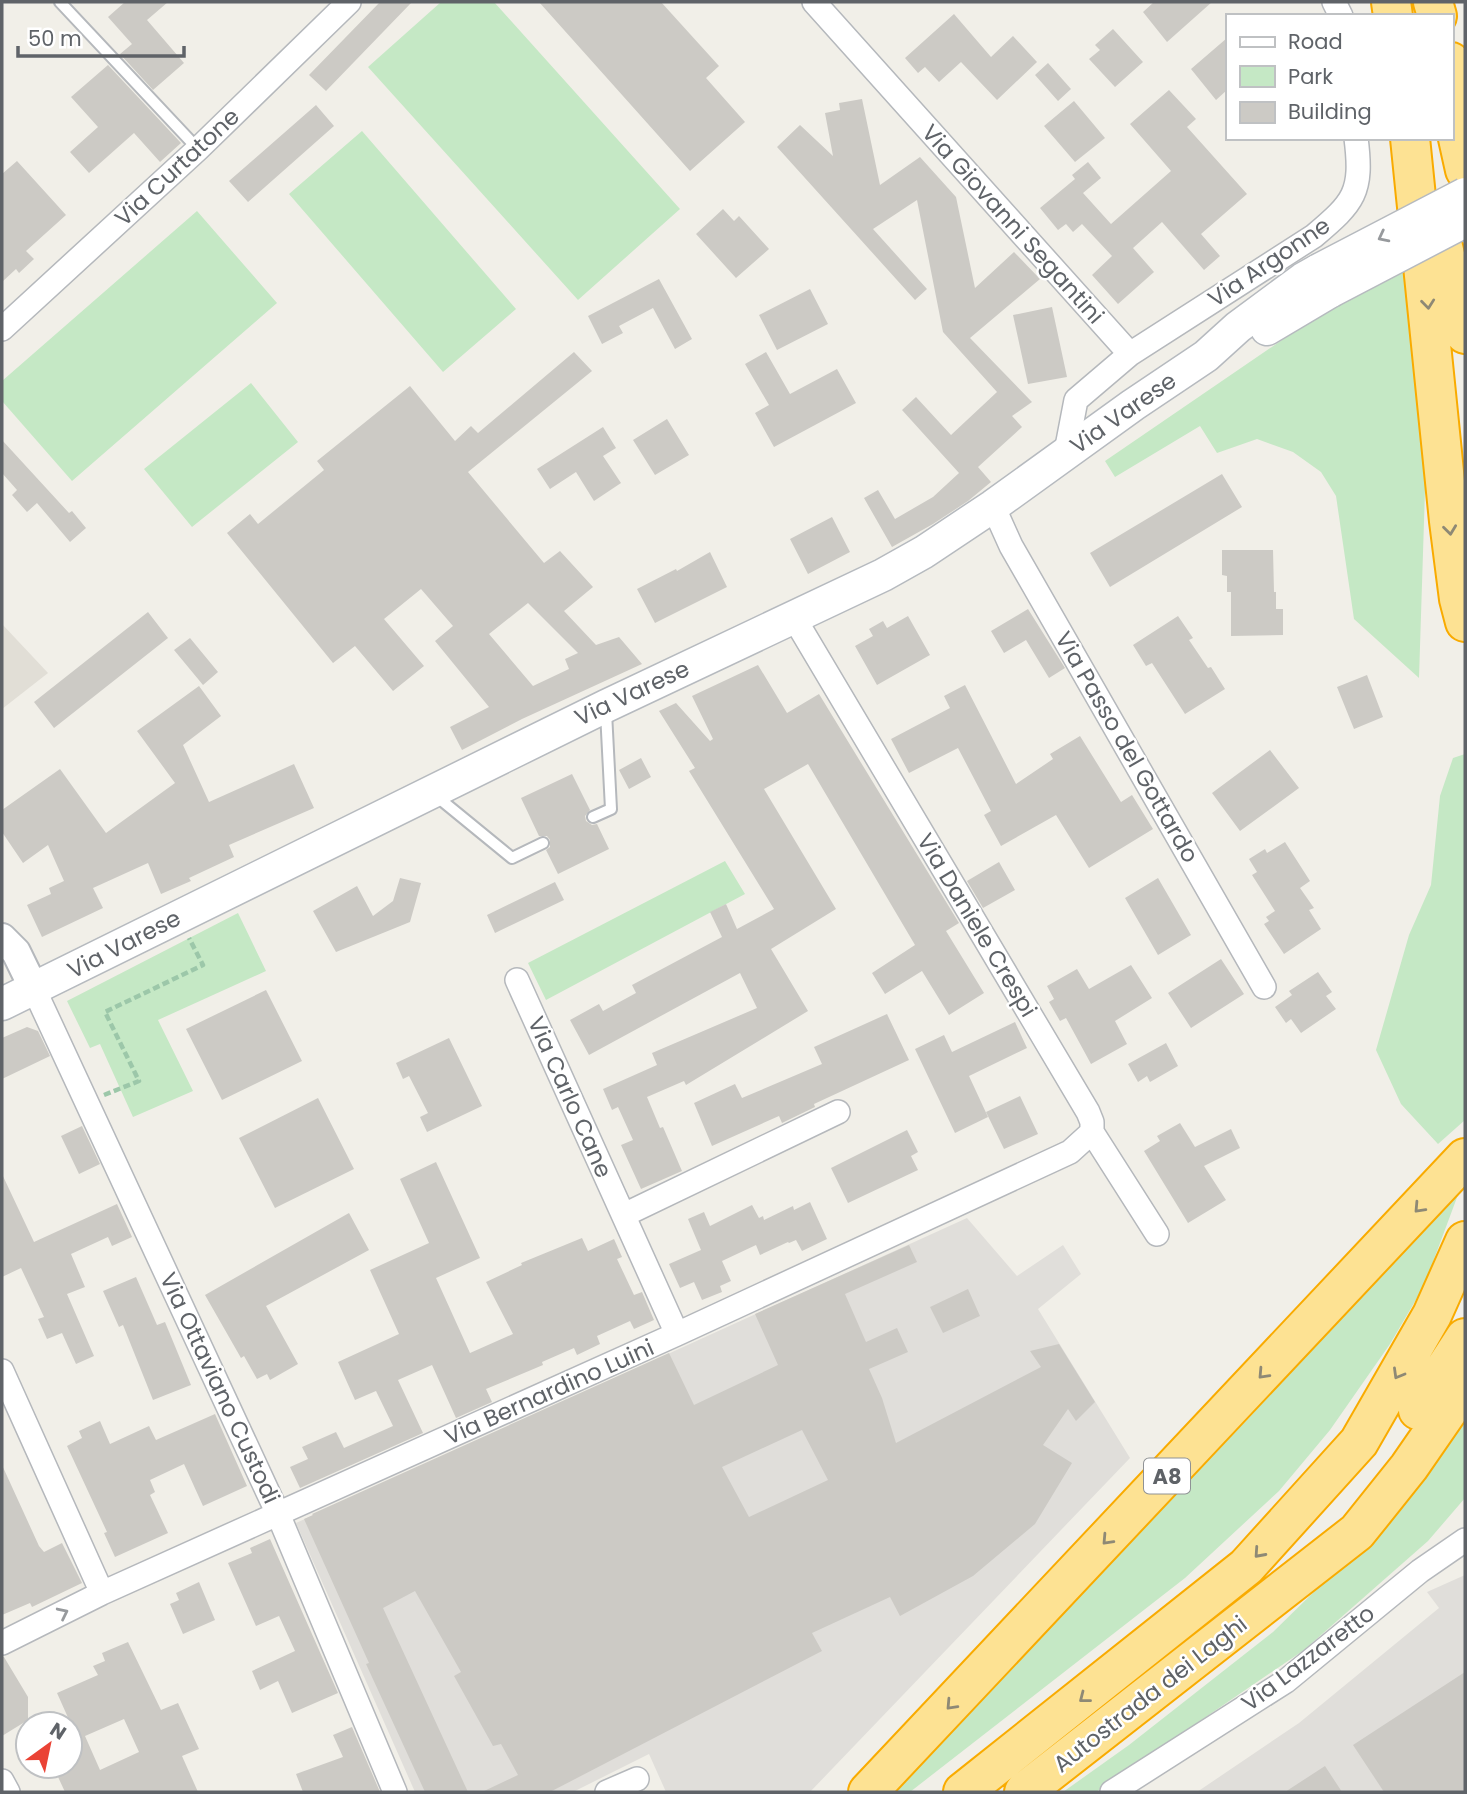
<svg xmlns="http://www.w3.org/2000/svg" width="1467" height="1794" font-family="Poppins,sans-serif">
	<rect width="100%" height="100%" fill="#f1efe8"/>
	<path fill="#e0deda" d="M967 1218 1017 1276 1063 1245 1081 1274 1038 1309 1130 1458 810 1792H666L649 1754 573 1792H415L296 1523Z
		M1465 1575V1792H1197L1299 1723 1439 1608 1427 1592Z"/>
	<path fill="#e1ded6" d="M2 624 48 673 2 709Z"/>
	<path fill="#c5e8c5" d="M441 2H494L680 209 578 300 368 67Z
		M362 131 516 309 443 372 289 194Z
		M197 211 277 303 72 481 2 401V381Z
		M1412 268 1426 459 1419 678 1354 619 1336 496 1321 472 1293 452 1257 439 1217 453 1200 426 1115 477 1105 461 1361 286Z
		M251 383 298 442 192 527 144 469Z
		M1465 754V1120L1438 1144 1401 1104 1376 1050 1409 935 1431 885 1440 796 1453 758Z
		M725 861 745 894 546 1000 528 963Z
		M238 913 266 971 158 1020 193 1091 133 1117 100 1044 90 1048 67 1001Z
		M1459 1181 1462 1184 1424 1286 1390 1344 1330 1430 1279 1491 1185 1578 910 1792H883L1248 1419Z
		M1465 1413V1498L1428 1541 1304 1650 1096 1792H1063L1129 1745 1273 1632 1369 1538Z"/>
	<path fill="#cccac5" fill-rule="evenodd" d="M125 2H168L147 20 184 63 153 90 120 54 132 44 108 17Z
		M380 2H412L326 91 309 75Z
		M539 2H661L719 66 706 78 745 122 690 171Z
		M1154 2H1212L1167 42 1143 12Z
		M954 14 991 57 1013 36 1037 62 997 100 961 62 939 82 925 67 918 73 905 58Z
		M1113 29 1143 62 1115 87 1089 59 1100 50 1095 45Z
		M1227 38V90L1216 100 1191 69Z
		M1048 63 1071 89 1058 101 1035 75Z
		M108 65 181 143 160 162 134 133 89 173 70 152 98 127 71 97Z
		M1169 90 1196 119 1187 127 1247 194 1201 234 1220 256 1204 270 1162 222 1133 248 1154 272 1118 304 1092 275 1112 256 1082 224 1073 232 1066 224 1058 230 1040 208 1075 179 1072 175 1088 162 1101 178 1083 193 1111 224 1171 171 1130 124Z
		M862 99 880 185 920 157 956 197 975 288 1014 252 1040 279 970 338 1032 402 1012 416 1022 427 978 467 991 482 968 501 933 524 892 547 864 498 878 490 895 519 933 497 959 473 902 410 916 397 951 435 997 392 943 332 917 200 873 229 927 289 915 300 777 147 800 125 833 156 825 113 840 110 839 103Z
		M1074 101 1105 138 1075 162 1044 126Z
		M316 105 334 126 248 202 229 181Z
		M17 161 66 215 26 251 34 259 19 273 16 269 2 282V174Z
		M723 209 734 221 739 216 769 249 736 278 696 234Z
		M659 279 692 339 675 349 653 308 619 326 623 333 602 344 588 316Z
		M810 289 828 324 777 350 759 315Z
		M1052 307 1067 377 1028 384 1013 315Z
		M574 352 592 371 468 472 544 563 560 551 593 587 564 611 596 645 619 637 642 664 522 719 462 750 450 727 489 707 435 641 453 626 421 589 384 619 424 666 393 691 355 646 333 663 227 533 250 514 258 524 324 470 317 461 410 386 455 441 471 426 478 433ZM528 603 578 653 565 659 569 669 533 686 489 634Z
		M766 352 790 394 837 369 856 403 774 447 755 413 769 405 745 364Z
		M667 419 689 455 655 475 633 440Z
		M603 427 616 448 603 456 621 483 594 501 576 472 550 489 537 469Z
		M2 440 69 513 72 511 86 528 70 542 37 503 27 512 12 495 17 490 2 473Z
		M1222 474 1242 507 1110 587 1090 553Z
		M832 517 850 552 808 574 790 539Z
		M1222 550H1273L1274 592H1276V609H1283V635L1231 636V592H1227V576L1222 575Z
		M710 552 727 587 655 623 637 589 676 569 677 571Z
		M1028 609 1065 668 1049 678 1026 640 1004 653 991 631Z
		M148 612 168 638 54 728 34 702Z
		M908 616 930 655 877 685 855 646 873 636 869 629 883 621 887 628Z
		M1178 616 1193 638 1189 640 1208 668 1211 667 1225 689 1185 714 1152 663 1146 666 1133 645Z
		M190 638 218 672 203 685 174 650Z
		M758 665 787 713 819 694 959 923 946 931 984 993 949 1015 922 971 885 994 872 973 915 945 808 764 764 789 836 909 771 949 808 1011 686 1085 684 1081 647 1097 660 1128 663 1127 682 1171 641 1189 621 1145 633 1140 618 1107 612 1110 603 1089 657 1065 652 1053 757 1008 740 973 589 1055 570 1020 599 1004 603 1011 636 993 632 985 722 937 710 912 726 904 737 929 774 909 689 771 695 768 659 711 676 703 710 741 713 739 692 696Z
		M1367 675 1383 717 1354 729 1337 687Z
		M965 685 1016 784 1053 759 1050 754 1080 736 1121 802 1132 795 1153 829 1089 868 1056 815 1001 846 984 815 991 811 958 748 909 773 891 739 950 708 944 696Z
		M199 686 221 716 183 745 209 802 294 764 314 808 229 845 234 857 189 878 191 881 161 894 148 863 93 888 103 908 42 937 27 905 51 894 49 888 64 881 48 845 23 863 2 832V810L60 769 106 833 175 783 137 731Z
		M1270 750 1299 788 1240 831 1212 793Z
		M641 758 651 777 629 789 619 770Z
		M572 774 590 810 585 816 586 821 592 825 597 824 609 849 558 874 546 850 550 847V840L547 836H539L521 798Z
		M1285 842 1310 881 1300 888 1314 908 1309 910 1321 929 1284 954 1264 924 1269 921 1266 917 1275 911 1252 875 1257 872 1249 859 1265 849 1267 853Z
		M999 862 1015 890 983 908 967 881Z
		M400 878 421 883 410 922 336 952 313 911 357 886 373 916 393 901Z
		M1158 878 1191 935 1158 955 1125 898Z
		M555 882 564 900 495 933 487 915Z
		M1221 959 1244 994 1191 1028 1168 993Z
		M1131 965 1152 998 1115 1021 1127 1044 1091 1064 1066 1018 1060 1021 1049 1002 1054 999 1047 986 1077 969 1089 989Z
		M1318 972 1332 992 1326 996 1336 1009 1301 1033 1291 1019 1286 1023 1275 1007 1292 995 1289 991Z
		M266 990 302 1061 222 1100 186 1029Z
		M887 1014 909 1060 814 1104 815 1107 782 1123 779 1116 712 1146 694 1103 735 1084 742 1098 822 1064 814 1047Z
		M1015 1022 1027 1048 969 1076 988 1117 955 1133 915 1049 944 1035 952 1052Z
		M27 1027 38 1031 50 1056 2 1079V1038Z
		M449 1038 482 1106 427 1132 420 1117 428 1113 409 1076 403 1079 396 1063Z
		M1166 1043 1178 1066 1150 1082 1147 1076 1138 1082 1128 1064Z
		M1020 1096 1038 1134 1004 1149 986 1112Z
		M318 1098 354 1169 275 1208 239 1138Z
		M1180 1123 1195 1147 1231 1129 1240 1148 1204 1166 1226 1200 1188 1223 1144 1151 1160 1141 1157 1136Z
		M82 1126 100 1164 79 1174 61 1136Z
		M907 1130 918 1152 911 1156 918 1170 848 1203 831 1168Z
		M436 1162 480 1258 436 1278 470 1353 513 1334 486 1282 522 1265 521 1263 582 1238 588 1251 614 1239 622 1257 617 1259 634 1295 642 1292 654 1320 634 1329 630 1321 597 1336 600 1344 577 1355 574 1348 542 1362 543 1365 486 1389 492 1402 456 1418 432 1365 398 1380 423 1433 300 1488 290 1467 308 1459 302 1447 336 1432 344 1448 393 1426 376 1391 355 1400 338 1362 399 1334 370 1270 429 1243 400 1179Z
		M2 1174 34 1242 117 1204 132 1237 112 1246 108 1237 71 1254 85 1287 67 1294 94 1356 76 1364 62 1333 47 1339 38 1319 44 1317 21 1268 2 1277Z
		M810 1202 827 1239 802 1251 796 1240 789 1243 788 1242 760 1255 756 1245 722 1261 731 1281 720 1286 722 1292 702 1300 694 1282 680 1288 669 1264 701 1250 688 1219 704 1212 710 1226 752 1205 759 1218 763 1216 764 1220 793 1206 794 1210Z
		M349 1213 369 1250 266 1306 298 1364 270 1380 267 1374 257 1379 244 1356 241 1358 205 1295Z
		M909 1245 917 1262 845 1294 866 1342 897 1328 908 1352 869 1369 882 1398 896 1443 1041 1367 1030 1351 1059 1344 1095 1402 1076 1421 1068 1409 1043 1445 1072 1463 1035 1524 973 1576 900 1616 890 1597 812 1633 822 1651 550 1792H482L518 1775 501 1744 493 1746 454 1676 461 1672 415 1591 383 1608 468 1792H425L366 1664 369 1663 304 1519 313 1515 312 1514 669 1353 694 1405 778 1365 755 1314ZM802 1430 828 1480 749 1517 722 1467Z
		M136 1277 157 1325 165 1322 191 1385 153 1400 123 1325 119 1327 103 1291Z
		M968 1289 980 1316 943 1333 930 1307Z
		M215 1414 247 1486 203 1506 184 1464 150 1480 155 1492 150 1495 168 1533 115 1557 104 1533 107 1532 67 1446 82 1438 79 1431 100 1421 110 1444 149 1426 156 1440Z
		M2 1465 39 1546 44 1552 62 1543 82 1583 32 1607 30 1603 2 1615Z
		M270 1539 338 1693 292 1713 278 1681 260 1690 252 1671 295 1651 279 1616 256 1626 228 1563 252 1553 250 1548Z
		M199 1582 215 1620 183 1634 170 1604 179 1600 176 1593Z
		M128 1642 161 1710 178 1703 199 1749 182 1756 198 1792H65L53 1766H70V1722L57 1693 98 1675 93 1666 105 1661 102 1653ZM124 1719 139 1752 100 1770 85 1736Z
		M2 1657H4L28 1697V1720L2 1736Z
		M1465 1672V1792H1384L1353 1745Z
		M352 1727 380 1792H303L296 1774 343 1757 333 1735Z
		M1325 1766 1342 1792H1285Z"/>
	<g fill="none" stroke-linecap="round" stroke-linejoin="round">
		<defs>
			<path id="service" d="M60 2 198 149
				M435 795 512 858 543 843
				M593 817 611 809 606 712"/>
			<path id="minor" d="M814 2 1130 354 1076 400 1066 452
				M1334 2 1341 16
				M2 329 198 149 349 2
				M1130 354 1314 236C1354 202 1363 193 1356 138
				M993 506 1011 546 1264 987
				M793 616 1088 1112 1092 1122V1132L1157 1234
				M517 980 677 1334
				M34 989 278 1514 395 1792
				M624 1215 838 1112
				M2 1371 102 1593
				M2 1643 102 1593 677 1334 1070 1152 1092 1132
				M2 1781 8 1792
				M607 1792 637 1779
				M1112 1792 1286 1681 1420 1571 1465 1540"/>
			<path id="tertiary" d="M2 938 16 952 34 989"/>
			<path id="secondary" d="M1267 329 1331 291
				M2 1004 606 706 883 575 924 552 993 506 1133 405 1206 356 1238 327 1303 279 1319 270"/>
			<path id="motorway" d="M1391 2 1393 16
				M1433 2 1437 16
				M1451 62 1465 108
				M1451 107 1465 170
				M1410 138 1449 521 1459 599 1465 622
				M1440 235 1465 334
				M1418 1410 1465 1338
				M868 1792 1465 1158
				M963 1792 1246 1567 1359 1442 1432 1315 1465 1241
				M1024 1792 1357 1532 1409 1467 1465 1386"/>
		</defs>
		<use href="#service" stroke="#b5b8bc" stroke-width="14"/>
		<use href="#minor" stroke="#b5b8bc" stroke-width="26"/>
		<use href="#tertiary" stroke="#b5b8bc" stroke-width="32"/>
		<use href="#secondary" stroke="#b6babf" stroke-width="35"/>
		<use href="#motorway" stroke="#f9ab00" stroke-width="42"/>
		<path stroke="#9cc7a9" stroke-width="4.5" stroke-dasharray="7 3.5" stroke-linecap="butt" d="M104 1095 139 1081 105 1012 203 965 189 938"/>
		<use href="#service" stroke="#fff" stroke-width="10"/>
		<use href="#minor" stroke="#fff" stroke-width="23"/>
		<use href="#tertiary" stroke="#fff" stroke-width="28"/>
		<use href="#secondary" stroke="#fff" stroke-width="32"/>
		<use href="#motorway" stroke="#fde293" stroke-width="38"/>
		<defs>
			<path id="secondary-bridge" d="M1319 270 1465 194
				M1331 291 1465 221"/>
		</defs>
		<use href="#secondary-bridge" stroke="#b6babf" stroke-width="35" stroke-linecap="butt"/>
		<use href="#secondary-bridge" stroke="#fff" stroke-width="32"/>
	</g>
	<defs><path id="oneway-chevron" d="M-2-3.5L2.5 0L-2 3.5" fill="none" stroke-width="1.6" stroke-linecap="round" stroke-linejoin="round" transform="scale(1.75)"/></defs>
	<g stroke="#979a9d">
		<use href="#oneway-chevron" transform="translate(1383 237) rotate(153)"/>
		<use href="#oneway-chevron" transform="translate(63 1613) rotate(-26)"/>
	</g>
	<g stroke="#8e8975">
		<use href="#oneway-chevron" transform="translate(1428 304) rotate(84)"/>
		<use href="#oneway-chevron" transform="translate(1450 530) rotate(83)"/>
		<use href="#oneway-chevron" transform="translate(1419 1208) rotate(133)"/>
		<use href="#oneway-chevron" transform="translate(1263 1374) rotate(133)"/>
		<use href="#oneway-chevron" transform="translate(1398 1374) rotate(120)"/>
		<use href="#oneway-chevron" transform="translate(1107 1540) rotate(133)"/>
		<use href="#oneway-chevron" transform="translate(1259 1553) rotate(132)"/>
		<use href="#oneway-chevron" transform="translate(1084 1698) rotate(142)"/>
		<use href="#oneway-chevron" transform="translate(951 1705) rotate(133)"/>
	</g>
	<g text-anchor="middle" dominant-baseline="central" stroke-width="5" stroke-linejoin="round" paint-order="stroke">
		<rect fill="#fff" stroke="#8f9295" stroke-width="2" x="1144" y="1458.5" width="46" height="35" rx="5"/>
		<g font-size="21" font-weight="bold" fill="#5f6368">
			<text x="1167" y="1476">A8</text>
		</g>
		<g font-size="23" fill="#5f6368" stroke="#fff">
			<text transform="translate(177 167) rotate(-43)">Via Curtatone</text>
			<text transform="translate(1013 224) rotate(48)">Via Giovanni Segantini</text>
			<text transform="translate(1269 262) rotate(-34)">Via Argonne</text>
			<text transform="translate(1123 413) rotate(-35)">Via Varese</text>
			<text transform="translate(632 693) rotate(-25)">Via Varese</text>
			<text transform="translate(1127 747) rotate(60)">Via Passo del Gottardo</text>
			<text transform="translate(977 925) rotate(59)">Via Daniele Crespi</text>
			<text transform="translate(124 944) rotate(-27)">Via Varese</text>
			<text transform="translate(570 1097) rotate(66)">Via Carlo Cane</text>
			<text transform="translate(220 1388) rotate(65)">Via Ottaviano Custodi</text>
			<text transform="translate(549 1392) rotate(-24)">Via Bernardino Luini</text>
			<text transform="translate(1308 1658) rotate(-37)">Via Lazzaretto</text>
			<text transform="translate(1150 1694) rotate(-38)">Autostrada dei Laghi</text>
		</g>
	</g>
	<rect width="1467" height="1794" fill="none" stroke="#5f6368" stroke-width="7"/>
	<rect x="1226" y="14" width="228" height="126" fill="#ffffff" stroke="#bfc1c3" stroke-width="2"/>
	<rect x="1240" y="37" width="35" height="10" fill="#ffffff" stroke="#bfc1c3" stroke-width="2"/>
	<text x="1288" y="49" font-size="21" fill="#5f6368">Road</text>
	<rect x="1240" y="66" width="35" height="21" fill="#c5e8c5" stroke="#bfc1c3" stroke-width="2"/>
	<text x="1288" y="84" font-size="21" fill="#5f6368">Park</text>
	<rect x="1240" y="102" width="35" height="21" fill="#cccac5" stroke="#bfc1c3" stroke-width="2"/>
	<text x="1288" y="119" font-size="21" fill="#5f6368">Building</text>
	<g transform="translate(49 1745) rotate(33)"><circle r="33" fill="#ffffff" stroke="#bfc1c3" stroke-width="2"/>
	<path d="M0-5L12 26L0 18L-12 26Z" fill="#ea4335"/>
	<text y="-10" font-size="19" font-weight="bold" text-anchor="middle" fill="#5f6368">N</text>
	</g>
	<path d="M18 46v10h166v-10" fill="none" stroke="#5f6368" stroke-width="3.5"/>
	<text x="28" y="46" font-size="21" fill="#5f6368" stroke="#ffffff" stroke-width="5" paint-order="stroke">50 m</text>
</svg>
